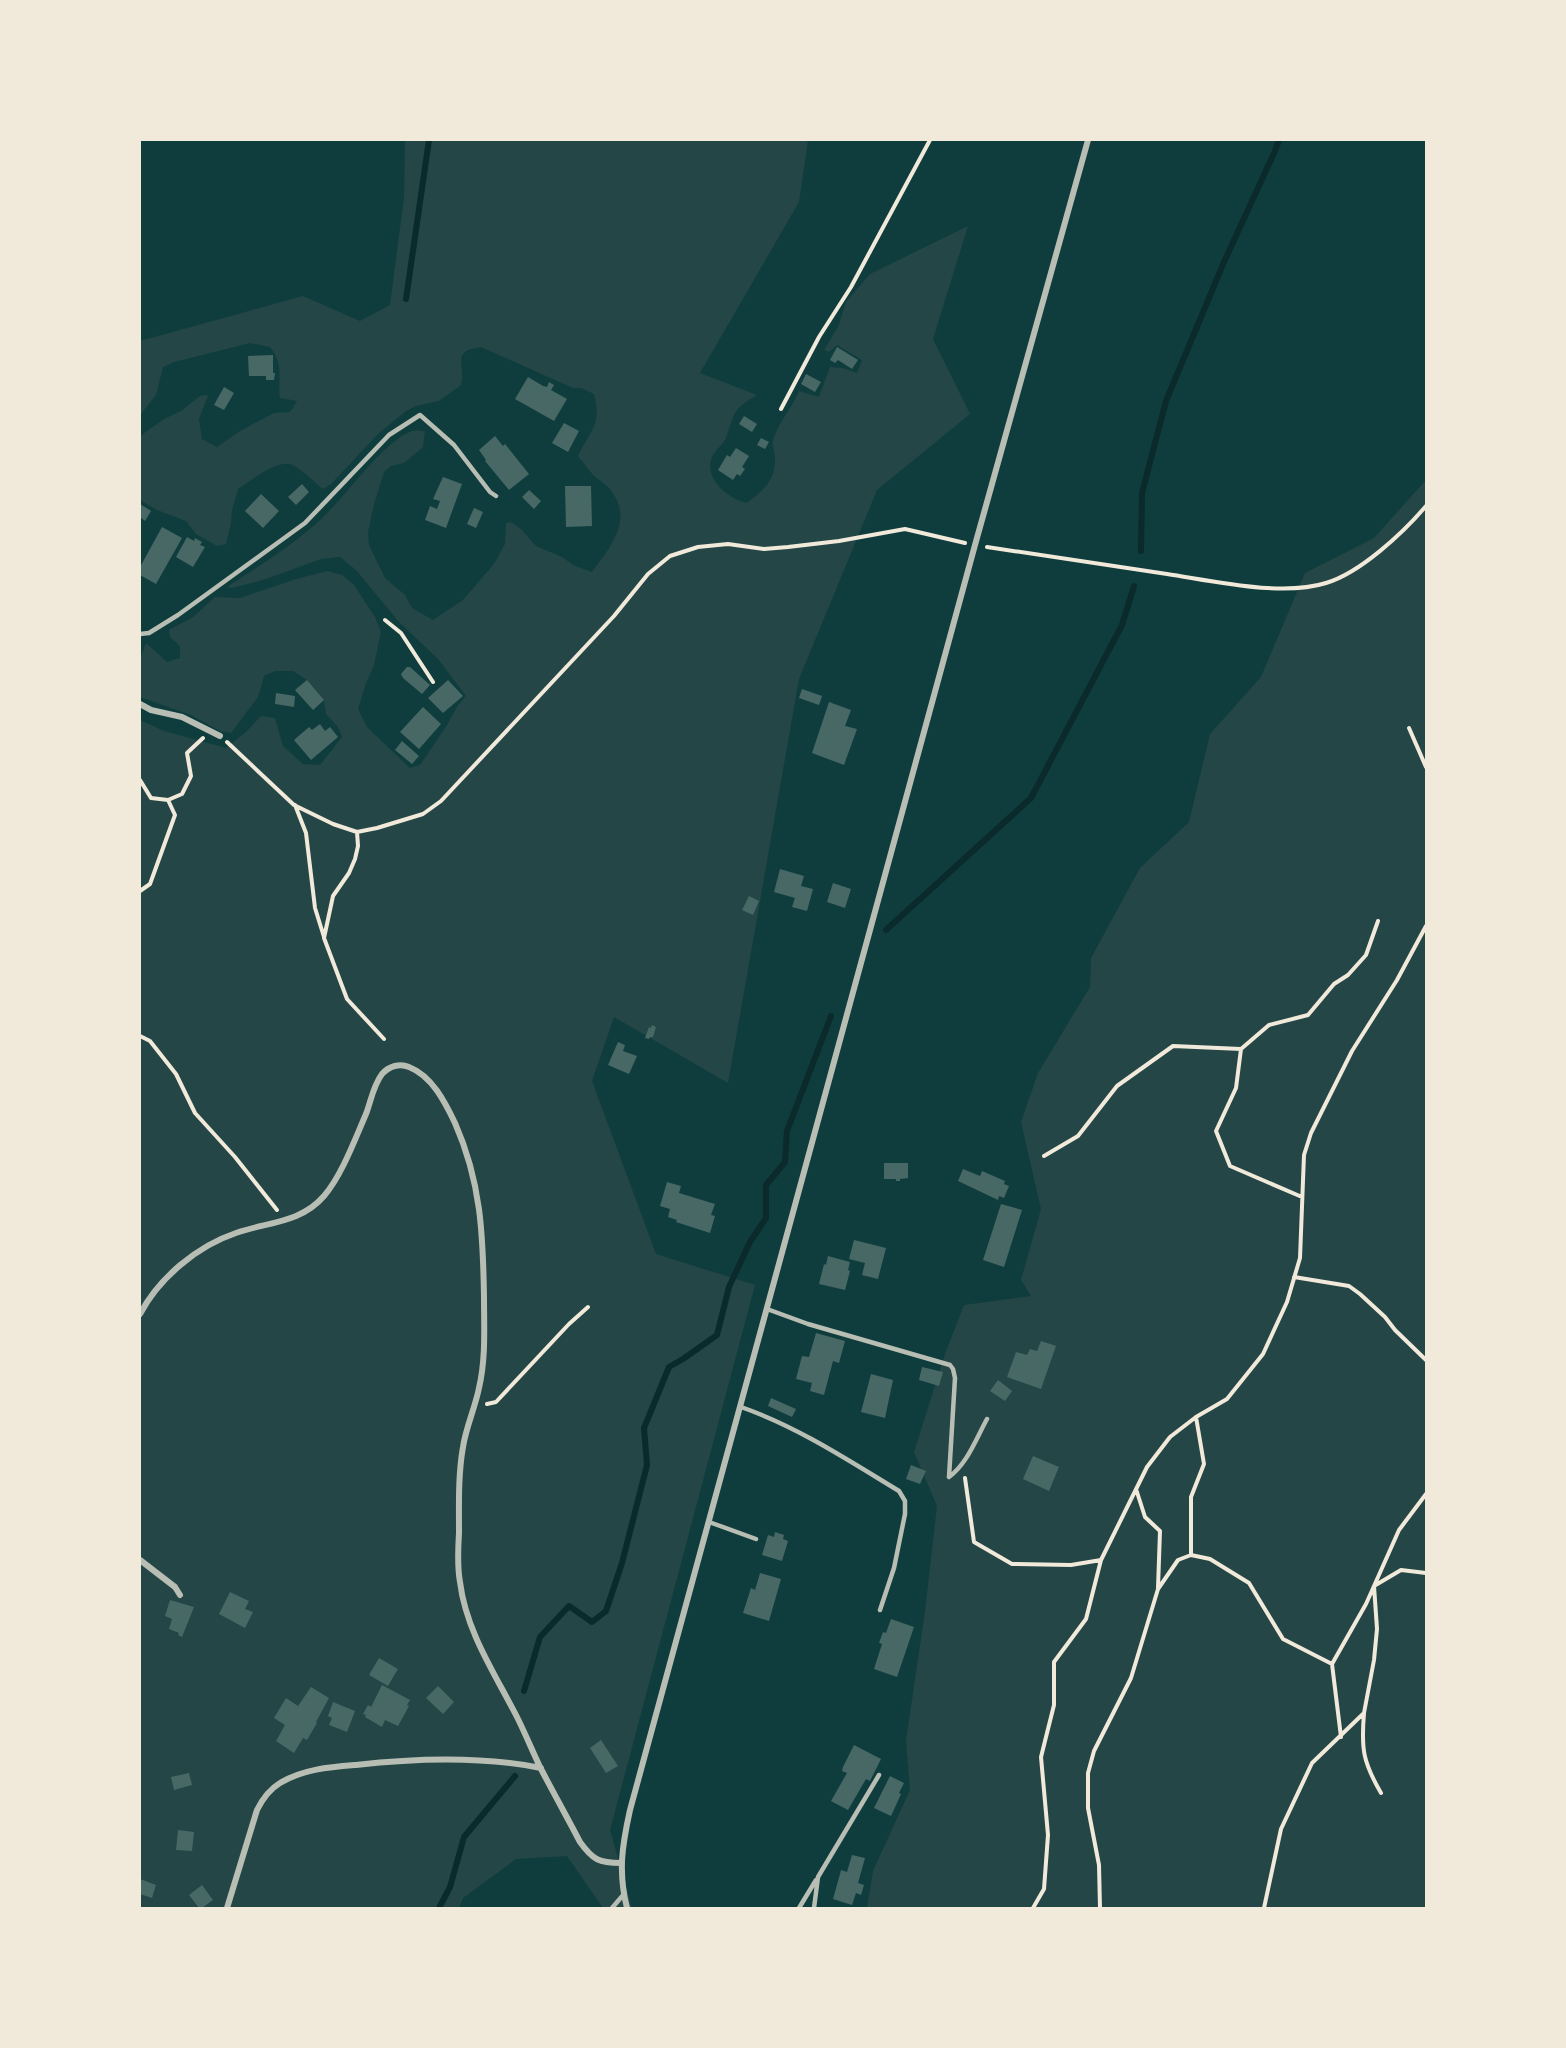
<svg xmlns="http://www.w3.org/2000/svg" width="1566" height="2048" font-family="Lora,serif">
	<rect width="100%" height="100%" fill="#0f3d3e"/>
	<path fill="#244646" d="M405 140H808L799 202 700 373 757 395C732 410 735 412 726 438 723 445 715 450 712 457 703 479 729 499 747 503 763 491 776 480 775 458 775 452 772 446 773 440 778 423 792 408 799 391L819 397 830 367 843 368 857 373 862 360 837 345 829 352 824 350 838 327 846 302 870 274 968 226 933 339 970 414 877 490 799 679 728 1083 614 1017 592 1081 656 1254 755 1285 610 1830 632 1908H603L567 1856 516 1859 463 1898 459 1908H140V720L164 731 226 748 246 732 261 716 275 718 283 746 303 764 320 765 342 737 338 727 326 714 324 700 307 680 293 671H275L264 676 258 697 231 733 220 731 191 715 140 697V659L146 643 167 662 180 658V646L170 637 169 630 193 617 215 597 240 598 293 580 327 571 342 575 354 585 375 617 381 632 374 665 366 683 358 709 367 727 410 768 420 765 447 725 458 705 466 696 438 659 399 622 356 570 340 557 321 559 266 579 232 588 227 587C259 566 292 546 320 520 345 498 382 442 412 431 416 430 421 431 425 431L423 447 404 463 391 466 384 472 374 504 368 532 369 545 385 578 405 595 412 608 433 620 463 600 494 564 505 544 506 523 511 522 521 529 536 546 562 557 573 565 592 572C612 545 636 517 607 486 603 482 597 479 593 475 588 469 583 462 578 456 591 429 602 425 594 394L581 388H573L481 347C450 351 466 364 461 385L439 401 416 406 406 411 379 433 331 484 323 489C315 483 298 465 289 464 274 462 250 481 238 489L232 510 231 523 226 544 217 546 196 534 186 521 157 510 140 500V436L164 419 181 411 200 396 208 395 199 419 202 439 217 447 240 431 274 413 290 412 297 401 280 398C277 377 285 366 270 347L250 343 174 362 163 367 156 395 140 415V341L303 296 360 321 390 305 404 197Z
		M1426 480V1908H867L873 1871 910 1790 906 1741 925 1611 937 1506 914 1452 945 1354 964 1305 1031 1296 1021 1280 1041 1209 1021 1122 1038 1073 1090 987 1091 958 1140 868 1189 822 1210 734 1261 677 1305 573 1374 538Z"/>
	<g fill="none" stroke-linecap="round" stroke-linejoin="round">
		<path stroke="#0a2a2b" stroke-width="6" d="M406 299 429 140
			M1141 551 1142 493 1166 401 1224 262 1275 151 1279 140
			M886 930 1031 798 1122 625 1134 586
			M524 1691 540 1637 569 1606 592 1622 606 1611 622 1563 647 1465 644 1428 669 1367 683 1359 717 1335 729 1287 750 1242 766 1218V1185L785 1162 787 1131 831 1016
			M439 1908 450 1887 464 1837 515 1776"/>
	</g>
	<path fill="#486865" d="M837 347 858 360 852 369 838 360 835 363 830 360Z
		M273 355V373H275L274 380H266V376H249L248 356Z
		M806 374 821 382 815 392 801 384Z
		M528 377 543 386 547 387 549 382 554 385 551 390 567 399 554 421 515 399Z
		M224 387 234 393 224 410 214 405Z
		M744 416 757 424 752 432 739 424Z
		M564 423 579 431 568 452 552 443Z
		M495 436 503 446 505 444 529 474 509 490 485 461 486 460 479 450Z
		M761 438 769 442 765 449 757 445Z
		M736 448 749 456 742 467 745 469 740 476 737 474 733 480 718 470 727 455 730 457Z
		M443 477 462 484 446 528 425 520 430 506 437 509 440 501 433 499Z
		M302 484 309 492 296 505 288 497Z
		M565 486H591L592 526 566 527Z
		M529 490 541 501 534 509 522 497Z
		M261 494 279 511 263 528 245 511Z
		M140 504 151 511 145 521 140 517Z
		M474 508 483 512 476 528 467 524Z
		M162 527 182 538 156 584 140 575V567Z
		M187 537 194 541 195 538 202 542 200 545 205 547 193 567 176 557Z
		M407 667H410L430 685 422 694 403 678 401 674Z
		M307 680 324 700 313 710 295 690Z
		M448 680 463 696 443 713 428 698Z
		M802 689 822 696 819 705 799 698Z
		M276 693 295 696 294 707 275 704Z
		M829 702 851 710 845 726 857 729 844 765 812 753Z
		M423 707 441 724 419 749 400 732Z
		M320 724 325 731 330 727 338 737 311 760 294 740 309 727 312 730Z
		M402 741 419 756 412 764 395 750Z
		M780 869 804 876 801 886 813 889 807 911 792 907 795 898 774 892Z
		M833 883 851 889 845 908 827 902Z
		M749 896 759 901 753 915 742 910Z
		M652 1025 656 1027 653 1037H650L649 1039 645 1038 649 1027 651 1028Z
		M618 1042 625 1045 623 1051 637 1056 629 1074 608 1065Z
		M884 1163H908V1178L900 1179V1181H896V1179H884Z
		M963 1169 980 1176 982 1171 1005 1181 1004 1184 1009 1186 1004 1198 999 1196 998 1200 958 1181Z
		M667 1182 681 1186 679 1193 715 1204 711 1215 715 1216 710 1233 676 1222 677 1220 668 1217 670 1209 660 1206Z
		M1001 1204 1022 1210 1004 1267 983 1260Z
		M854 1240 886 1248 878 1279 862 1275 865 1263 849 1259Z
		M828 1256 850 1262 848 1270 850 1271 845 1290 819 1284 824 1264 826 1265Z
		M816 1333 845 1341 839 1363 833 1361 824 1395 810 1391 812 1383 796 1379 802 1356 809 1357Z
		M1041 1341 1056 1346 1041 1389 1007 1377 1016 1352 1027 1355 1030 1349 1037 1351Z
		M922 1367 943 1372 939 1386 919 1380Z
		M871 1374 893 1380 885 1418 861 1412Z
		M998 1380 1012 1391 1005 1401 990 1391Z
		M771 1398 796 1409 792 1417 768 1406Z
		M1033 1456 1059 1467 1049 1491 1023 1479Z
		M911 1465 926 1471 920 1484 906 1479Z
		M775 1532 784 1535 783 1539 788 1541 782 1561 762 1555 768 1535 774 1537Z
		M760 1573 781 1579 769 1621 743 1613 751 1588 755 1590Z
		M230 1592 249 1601 245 1609 253 1612 245 1628 219 1614Z
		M170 1600 194 1607 182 1637 178 1635 179 1633 169 1629 172 1619 165 1616Z
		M891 1619 914 1627 897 1677 874 1669 882 1644 879 1643 883 1632 886 1633Z
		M379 1658 398 1669 388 1686 369 1675Z
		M382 1685 410 1700 407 1705 409 1706 398 1726 385 1720 382 1727 365 1717 366 1715 363 1714 368 1705 371 1707Z
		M438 1686 454 1702 443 1714 426 1698Z
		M311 1687 329 1698 316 1722 317 1723 307 1740 303 1738 294 1753 276 1741 285 1725 274 1718 286 1698 298 1706Z
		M333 1702 355 1711 347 1732 329 1725 332 1718 328 1716Z
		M601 1740 618 1766 606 1773 590 1748Z
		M854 1745 881 1759 870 1781 866 1779 848 1810 831 1801 847 1773 842 1771 843 1767Z
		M189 1773 192 1785 174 1790 171 1777Z
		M890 1776 904 1783 899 1793 901 1794 891 1816 874 1808Z
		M178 1830 194 1832 192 1851 176 1850Z
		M852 1855 865 1858 858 1883 864 1885 861 1895 856 1893 852 1905 833 1899 840 1874 841 1870 847 1872Z
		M140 1879 156 1885 152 1898 140 1894Z
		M202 1885 213 1900 202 1908H199L189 1895Z"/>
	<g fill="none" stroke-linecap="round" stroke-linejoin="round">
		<path stroke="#f1e9da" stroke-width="4" d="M781 409 819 337 851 287 930 140
			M987 547C1047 556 1107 565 1167 574 1213 581 1282 597 1326 583 1360 573 1403 533 1426 506
			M385 620 401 633 433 682
			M1409 728 1426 767
			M227 742 294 805 333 824 357 832 377 828 423 814 441 801 614 616 648 574 670 556 698 547 728 544 764 549 788 547 839 541 905 529 965 543
			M140 780 151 798 168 800 175 815 150 884 140 891
			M168 800 182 794 191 776 187 753 203 738
			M295 805 306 833 315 908 324 937
			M357 832 358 846 355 859 349 873 333 896 324 938 347 999 384 1039
			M140 1036 150 1041 176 1074 195 1113 235 1157 277 1210
			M1241 1049 1236 1088 1216 1131 1230 1166 1302 1197
			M1044 1156 1078 1136 1117 1086 1173 1046 1241 1049 1269 1025 1308 1015 1334 984 1348 975 1366 955 1378 921
			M1294 1277 1349 1286 1360 1294 1385 1317 1395 1330 1426 1360
			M487 1404 496 1402 569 1324 588 1307
			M965 1478 974 1542 1012 1564 1071 1565 1101 1560
			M1136 1489 1145 1517 1160 1531 1158 1588
			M1191 1555V1497L1204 1464 1196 1417
			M1364 1713C1361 1749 1363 1762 1381 1793
			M1341 1737 1332 1664 1366 1604 1399 1530 1426 1494
			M1033 1908 1044 1889 1048 1835 1041 1757 1054 1705V1662L1086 1619 1101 1560 1147 1467 1170 1437 1196 1417 1227 1399 1263 1354 1287 1302 1300 1258 1304 1155 1311 1133 1352 1051 1397 980 1426 926
			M1100 1908 1099 1865 1088 1808V1773L1094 1751 1131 1678 1158 1589 1178 1560 1191 1555 1210 1559 1249 1583 1283 1639 1332 1664
			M1264 1908 1281 1829 1312 1763 1364 1713 1374 1660 1377 1629 1374 1586 1401 1570 1426 1573"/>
		<path stroke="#b8beb3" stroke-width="4.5" d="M140 634 149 633 178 615 305 523 389 435 420 415 454 445 490 492 496 496
			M767 1309 808 1324 950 1365 953 1369 955 1378 949 1477
			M741 1407C798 1427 848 1460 899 1491L905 1501V1514L894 1568 880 1610
			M949 1477C967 1464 976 1439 987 1419
			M709 1522 756 1539
			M612 1908 624 1894
			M799 1908 816 1880
			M814 1908 818 1877 879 1775"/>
		<path stroke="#b8beb3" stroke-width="6" d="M140 704 151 710 182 717 220 736
			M140 1314C159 1278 197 1246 236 1233 267 1222 301 1223 324 1196 342 1175 355 1139 366 1114 371 1101 373 1086 382 1074 389 1066 400 1063 409 1067 432 1076 445 1102 455 1123 481 1182 483 1234 484 1297 484 1327 486 1358 479 1388 475 1408 466 1427 463 1447 458 1475 459 1505 459 1533 458 1549 457 1566 460 1582 466 1631 495 1674 517 1717 525 1733 532 1750 540 1767 553 1792 567 1817 580 1842 593 1860 599 1863 621 1863
			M140 1560 175 1587 180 1595
			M227 1908 257 1810C262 1800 270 1789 280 1783 303 1769 331 1767 356 1765 417 1758 481 1756 541 1768
			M627 1908C618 1872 622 1846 630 1810L975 545 1088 140"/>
	</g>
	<rect width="1566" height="2048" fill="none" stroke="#f1e9da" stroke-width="282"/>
</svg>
